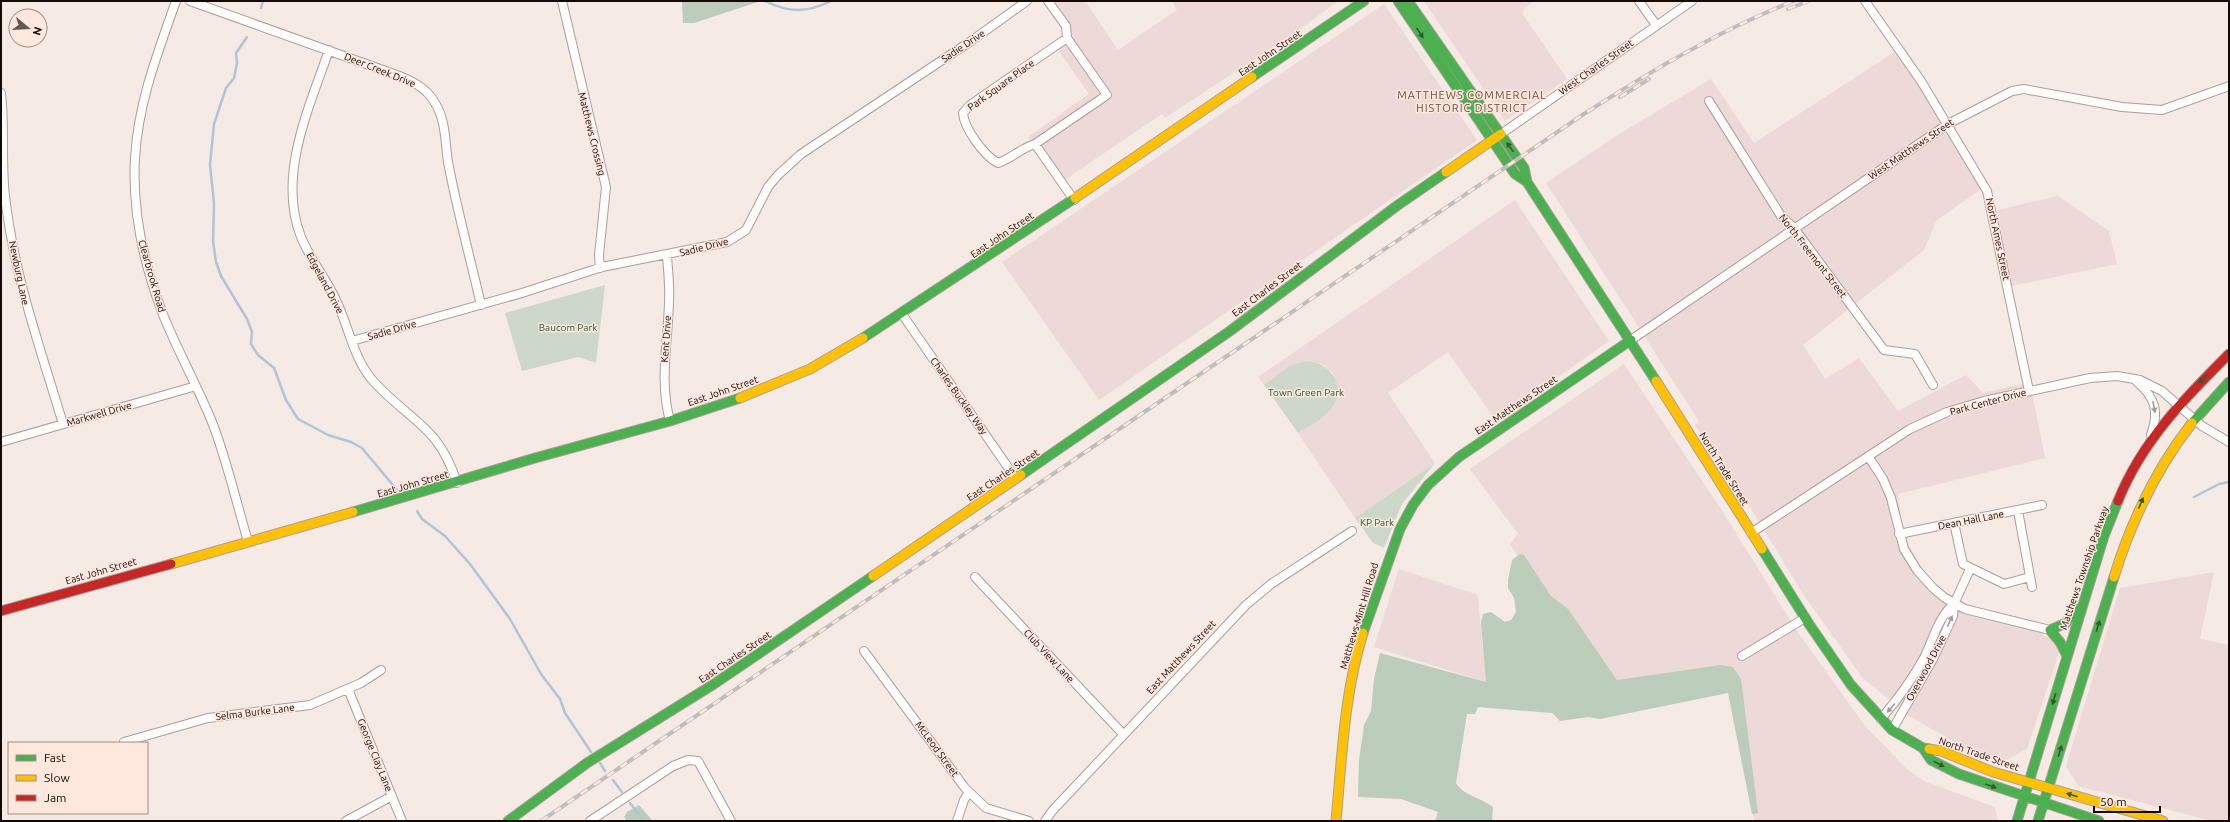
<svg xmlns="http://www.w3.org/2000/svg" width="2230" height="822" font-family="Ubuntu,sans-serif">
	<rect width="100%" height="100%" fill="#f6eae5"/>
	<path fill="#edd9d7" d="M1046 1H1085L1118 50 1177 10 1172 1H1338L1299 30 1165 118 1162 114 1060 183 1028 137 1089 94 1056 47 1070 37Z
		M1424 1H1535L1526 7 1522 13 1567 79 1505 121Z
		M1384 4 1477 140 1099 400 1002 262Z
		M1904 46 1988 184 1936 221 1924 250 1803 345 1825 379 1859 358 1898 411 1966 375 1983 393 2030 382 2045 458 1898 494 1902 525 1909 545 1918 563 1932 580 1946 592 1967 604 2044 624 2043 636 2053 639 2059 653 2027 749 2000 763 1969 750 1907 715 1862 677 1803 594 1750 507 1695 425 1699 421 1546 183 1624 131 1711 79 1754 143Z
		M2058 196 2109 231 2117 264 2011 286 1997 210Z
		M1515 200 1609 341 1496 421 1448 352 1388 393 1435 463 1355 518 1298 433 1327 414 1338 391 1333 373 1322 364 1312 361 1289 366 1264 385 1258 377Z
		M1624 364 1719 506 1797 631 1865 726 1908 770 1924 781 1995 807 1998 821H1754L1724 668 1615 688 1557 617 1510 544 1518 534 1470 469Z
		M1399 569 1478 595 1486 682 1374 647Z
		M2214 572 2200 639 2229 645V821H2212L2078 786 2066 766 2120 588Z"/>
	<path fill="#cdd8ca" d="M605 285 596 363 578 357 522 371 505 313Z
		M1306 361C1329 361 1347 385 1333 406 1326 418 1310 426 1298 433L1264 385 1289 366Z
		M1435 463 1402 504 1384 548 1373 543 1355 518Z"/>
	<path fill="#bdcdbc" d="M682 1H761L694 23H683Z
		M1520 554 1524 555 1551 596 1568 609 1617 680 1721 665 1733 667 1741 679 1758 813 1752 814 1728 693 1600 719 1588 717 1560 721 1552 713 1478 707 1475 714H1467L1456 783C1465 797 1480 797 1493 807L1492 821H1435L1438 812 1401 799 1358 797 1359 760 1364 725 1371 711 1374 679 1380 653 1486 682 1481 622 1483 614 1491 612 1505 622 1511 620 1516 612 1514 598 1508 588V580L1512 560Z
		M639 805 653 821H627L624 817 627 812Z"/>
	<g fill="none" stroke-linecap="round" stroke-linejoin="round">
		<path stroke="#b1c4d9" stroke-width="2.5" d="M765 1C789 13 807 13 831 1
			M261 8 263 1
			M247 37 236 53 237 63 234 78 226 88 214 124 210 165 214 203 213 241 216 262 221 276 247 319 252 332 251 344 258 355 274 368 286 400 298 419 328 435 351 442 362 448 397 490
			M2194 497 2219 484 2229 482
			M417 511 422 519 445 536 470 564 510 619 541 674 560 699 565 713 591 752
			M600 763 605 771
			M613 780 622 792
			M630 803 644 821"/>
		<defs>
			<path id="street" d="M176 1C158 52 138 103 135 158 132 210 144 264 162 312 177 350 197 385 212 422 227 460 236 502 248 541
				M190 1 397 75C412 81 427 88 435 103 446 120 445 143 448 162 457 210 470 257 481 305
				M562 1 606 187 599 255 600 268
				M1048 1 1066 26 1067 38 1107 95 1035 144C1021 148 1011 159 998 163 984 156 964 128 963 113L970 105 1067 38
				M1639 1 1656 25
				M1865 1 1921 81 1987 191 2029 391
				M329 50C309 108 277 176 301 237 310 259 325 277 335 298 349 326 353 359 374 382 411 422 439 426 457 483
				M1 93C5 127 1 161 5 196 14 276 40 347 63 424
				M1709 101 1781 216 1794 228 1884 350 1915 354 1933 385
				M1501 134 1692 1
				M1035 144 1074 200
				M667 256C668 271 670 286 669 302 668 343 659 381 670 421
				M902 314 1016 479
				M1631 340 1948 124 2012 91 2024 89 2122 107 2162 110 2229 86
				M352 341 522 293 602 267 727 242 746 230 768 187 778 175 801 154 971 41 1027 1
				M2137 382C2156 398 2159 412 2151 435
				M1 442 196 386
				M1868 456 1883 479 1891 498 1904 549 1917 570 1933 588 1945 598 1965 609 2050 630
				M2018 511 2032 587
				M1954 523 1963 564 2004 584 2030 577
				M1751 533 1910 429 1947 412 1984 401 2090 378 2117 376 2140 380 2162 391 2202 426 2229 442
				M1899 534 2042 505
				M975 577 1123 734
				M864 651 965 788 986 808 1029 821
				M1742 656 1805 618
				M348 689 402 821
				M1881 719C1897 700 1912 680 1924 658 1933 640 1938 617 1954 604
				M1892 730 1933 659 1953 616 1954 604 1970 569
				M124 742 208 718 310 705 361 683 381 670
				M346 821 392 796
				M590 821 673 766 688 760 698 761 731 821
				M957 821 964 800 969 792
				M1045 821 1053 810 1246 605 1271 584 1352 531"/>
			<path id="fast" d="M1398 1 1515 174 1527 182
				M1408 1 1524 168 1527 182 1656 381
				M1252 77 1364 1
				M863 338 1075 198
				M2192 423 2229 382
				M1021 475 1230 331 1398 205 1446 172
				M353 512 535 458 670 421 740 398
				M1762 549 1809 624 1851 685 1892 730 1923 748 1929 749
				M1363 633 1400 529 1413 505 1428 485 1459 457 1631 340
				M2067 656 2060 642 2050 630 2066 623 2076 609
				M1923 748 1931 760 1959 774 2099 821
				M508 821 587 763 714 684 873 576
				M2017 821 2104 536 2118 501
				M2038 821 2114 577"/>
			<path id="slow" d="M1446 172 1501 134
				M1075 198 1252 77
				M1656 381 1762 549
				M740 398 810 369 863 338
				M171 564 353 512
				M873 576 1021 475
				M2114 577C2131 522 2156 469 2192 423
				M1929 749 1941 751 1993 772 2163 821
				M1336 821C1342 757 1344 694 1363 633"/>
			<path id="jam" d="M2118 501C2142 441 2184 399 2229 354
				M1 611 171 564"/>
		</defs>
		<use href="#street" stroke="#aa9f9a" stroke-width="10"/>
		<use href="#fast" stroke="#aa9f9a" stroke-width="11"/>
		<use href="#slow" stroke="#aa9f9a" stroke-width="11"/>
		<use href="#jam" stroke="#aa9f9a" stroke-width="11"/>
		<use href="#street" stroke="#fefcfb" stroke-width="8"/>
		<use href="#fast" stroke="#4caf50" stroke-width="9"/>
		<use href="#slow" stroke="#ffc107" stroke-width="9"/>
		<use href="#jam" stroke="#c62828" stroke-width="9"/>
		<defs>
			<path id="rail" d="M1788 9 1809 1
				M1620 97 1649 79
				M541 821 1584 114C1651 71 1720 30 1794 1"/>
		</defs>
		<use href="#rail" stroke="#c0bebc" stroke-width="4"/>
		<use href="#rail" stroke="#fee7dd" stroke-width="2.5" stroke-dasharray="8" stroke-linecap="butt"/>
	</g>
	<defs><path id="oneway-solid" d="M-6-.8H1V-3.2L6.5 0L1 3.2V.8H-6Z"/></defs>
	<g fill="#305c2a">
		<use href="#oneway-solid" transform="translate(1420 33) rotate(56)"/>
		<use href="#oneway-solid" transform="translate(1510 147) rotate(-125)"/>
		<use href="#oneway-solid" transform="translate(2203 379) rotate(134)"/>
		<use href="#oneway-solid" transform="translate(2141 503) rotate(-67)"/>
		<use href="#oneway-solid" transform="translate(2098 626) rotate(-73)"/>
		<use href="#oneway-solid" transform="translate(2054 699) rotate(107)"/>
		<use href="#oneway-solid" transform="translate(2060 751) rotate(-73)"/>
		<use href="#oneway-solid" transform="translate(1939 764) rotate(28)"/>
		<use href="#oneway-solid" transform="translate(1991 786) rotate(20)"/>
		<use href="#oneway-solid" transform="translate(2072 795) rotate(-163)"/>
	</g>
	<g fill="#a09b98">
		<use href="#oneway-solid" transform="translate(2154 407) rotate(79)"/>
		<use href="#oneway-solid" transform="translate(1950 621) rotate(-66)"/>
		<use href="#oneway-solid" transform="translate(1891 708) rotate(131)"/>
	</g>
	<g text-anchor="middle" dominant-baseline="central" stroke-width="3" stroke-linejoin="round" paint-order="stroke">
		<g font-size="10" fill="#140904" stroke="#fee7dd">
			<text transform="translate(963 46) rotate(-34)">Sadie Drive</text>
			<text transform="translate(1270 53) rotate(-34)">East John Street</text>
			<text transform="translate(1596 67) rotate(-35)">West Charles Street</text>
			<text transform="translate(380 70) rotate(22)">Deer Creek Drive</text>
			<text transform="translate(1001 85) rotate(-36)">Park Square Place</text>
			<text transform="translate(592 134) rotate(76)">Matthews Crossing</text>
			<text transform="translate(1911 149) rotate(-34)">West Matthews Street</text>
			<text transform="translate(1002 235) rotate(-34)">East John Street</text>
			<text transform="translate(1998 239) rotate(78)">North Ames Street</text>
			<text transform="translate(704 247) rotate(-14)">Sadie Drive</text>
			<text transform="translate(1813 256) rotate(52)">North Freemont Street</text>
			<text transform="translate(19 273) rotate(78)">Newburg Lane</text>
			<text transform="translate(152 276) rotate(74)">Clearbrook Road</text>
			<text transform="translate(325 283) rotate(62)">Edgeland Drive</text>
			<text transform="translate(1267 289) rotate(-37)">East Charles Street</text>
			<text transform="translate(392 330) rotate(-16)">Sadie Drive</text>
			<text transform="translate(666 339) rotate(-86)">Kent Drive</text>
			<text transform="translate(723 391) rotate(-19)">East John Street</text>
			<text transform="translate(959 396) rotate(55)">Charles Buckley Way</text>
			<text transform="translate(1988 402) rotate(-15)">Park Center Drive</text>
			<text transform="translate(1516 405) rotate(-34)">East Matthews Street</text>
			<text transform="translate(99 414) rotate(-16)">Markwell Drive</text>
			<text transform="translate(1724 469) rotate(58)">North Trade Street</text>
			<text transform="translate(1003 475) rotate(-34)">East Charles Street</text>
			<text transform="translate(413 484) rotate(-16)">East John Street</text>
			<text transform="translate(1971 520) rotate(-11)">Dean Hall Lane</text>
			<text transform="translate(2084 568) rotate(-71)">Matthews Township Parkway</text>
			<text transform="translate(101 571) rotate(-16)">East John Street</text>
			<text transform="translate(1359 616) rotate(-73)">Matthews-Mint Hill Road</text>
			<text transform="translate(1049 656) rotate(47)">Club View Lane</text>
			<text transform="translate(735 657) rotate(-34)">East Charles Street</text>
			<text transform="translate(1181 657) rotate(-47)">East Matthews Street</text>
			<text transform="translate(1926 668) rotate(-62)">Overwood Drive</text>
			<text transform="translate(255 712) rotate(-7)">Selma Burke Lane</text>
			<text transform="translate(937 749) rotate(54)">McLeod Street</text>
			<text transform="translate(1979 754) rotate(19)">North Trade Street</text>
			<text transform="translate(375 755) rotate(68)">George Clay Lane</text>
		</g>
		<g font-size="10" fill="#175733" stroke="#fee7dd">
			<text x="568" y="327">Baucom Park</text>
			<text x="1306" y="392">Town Green Park</text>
			<text x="1377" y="522">KP Park</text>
		</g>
		<g font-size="11" letter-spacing="1" fill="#6b4d3e" stroke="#fee7dd">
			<text x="1472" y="95">MATTHEWS COMMERCIAL<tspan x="1472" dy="13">HISTORIC DISTRICT</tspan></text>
		</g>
	</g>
	<rect width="2230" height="822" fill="none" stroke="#140904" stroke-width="4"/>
	<rect x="8" y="742" width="140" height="72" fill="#fee7dd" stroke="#a08e86"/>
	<rect x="16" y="755" width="20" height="6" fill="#4caf50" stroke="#a08e86"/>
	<text x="44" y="762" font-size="12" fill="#140904">Fast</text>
	<rect x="16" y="775" width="20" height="6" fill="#ffc107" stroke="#a08e86"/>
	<text x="44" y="782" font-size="12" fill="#140904">Slow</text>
	<rect x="16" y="795" width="20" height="6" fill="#c62828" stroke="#a08e86"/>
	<text x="44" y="802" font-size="12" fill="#140904">Jam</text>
	<g transform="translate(28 28) rotate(108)"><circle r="19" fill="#fee7dd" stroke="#a08e86"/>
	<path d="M0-3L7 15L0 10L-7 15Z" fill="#635853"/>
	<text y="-6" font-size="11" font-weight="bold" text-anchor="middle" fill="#140904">N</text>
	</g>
	<path d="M2094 806v6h66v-6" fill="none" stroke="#140904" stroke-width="2"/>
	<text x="2100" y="806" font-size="12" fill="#140904" stroke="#fee7dd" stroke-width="3" paint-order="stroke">50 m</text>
</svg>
